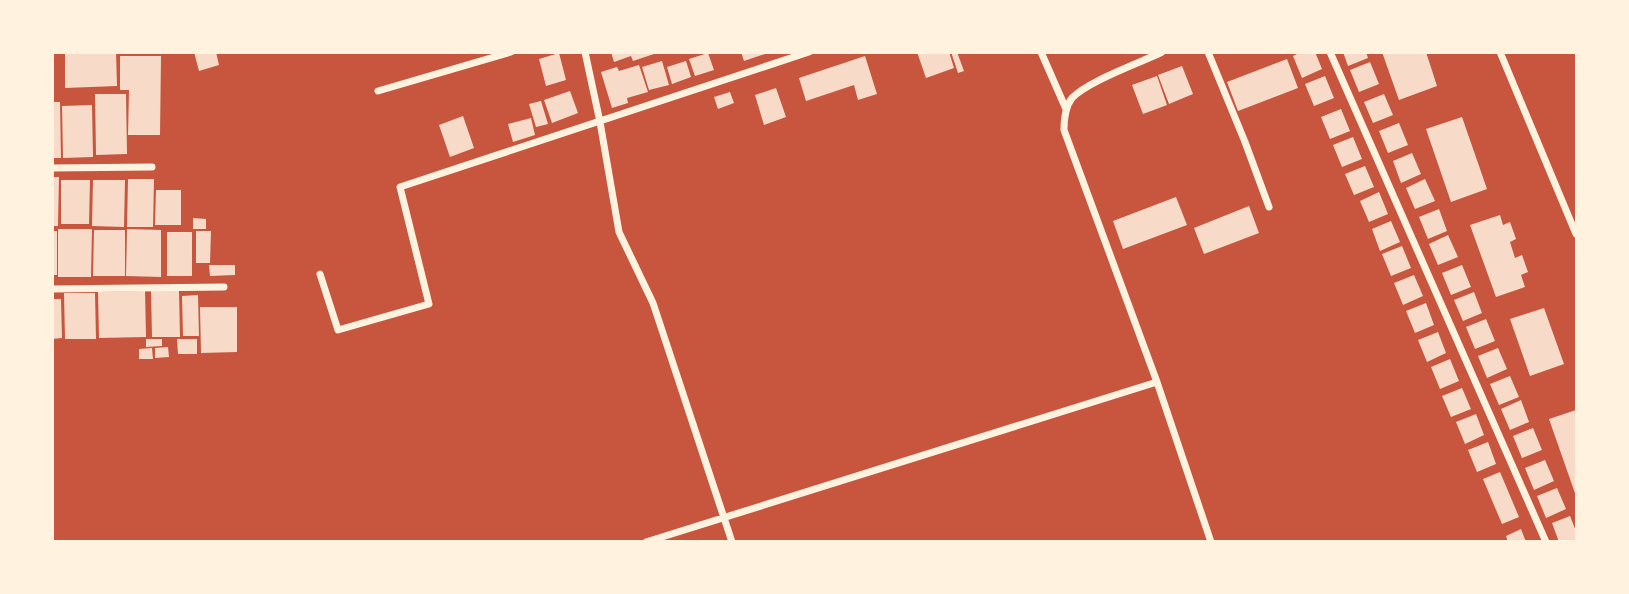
<svg xmlns="http://www.w3.org/2000/svg" width="1629" height="594" font-family="'Space Grotesk',sans-serif">
	<rect width="100%" height="100%" fill="#c8553d"/>
	<path fill="#f7dbc8" d="M65 52H116L117 86 65 88Z
		M194 52H216L219 65 199 71Z
		M611 52H657V53L633 61 631 56 614 62Z
		M741 52H768V53L744 61Z
		M917 52H949L954 68 926 78Z
		M951 52H957L964 71 958 73Z
		M1301 52H1315L1322 69 1302 78 1293 56Z
		M1343 52H1366L1368 58 1348 66Z
		M1382 52H1426L1437 86 1399 100Z
		M559 53 566 80 546 86 539 59Z
		M708 53 714 70 695 76 689 59Z
		M120 56H161L160 135H128L129 90H120Z
		M865 56 877 94 858 100 854 85 806 101 799 78Z
		M1287 59 1298 88 1238 111 1227 82Z
		M662 61 669 85 649 90 642 67Z
		M686 61 691 77 672 84 667 67Z
		M1370 62 1379 84 1359 92 1350 70Z
		M639 65 648 92 627 98 628 103 612 108 601 72 617 67 619 71Z
		M1182 66 1193 94 1169 104 1158 75Z
		M1157 76 1167 105 1143 114 1132 85Z
		M1325 76 1334 98 1314 106 1305 84Z
		M776 88 786 117 764 125 755 95Z
		M570 91 578 113 552 123 544 100Z
		M730 92 734 103 718 109 714 97Z
		M95 94H126L127 154 96 155Z
		M1384 94 1393 115 1373 123 1364 102Z
		M541 101 548 124 536 127 529 104Z
		M52 102H60L61 158H52Z
		M92 105 93 157 63 158 62 106Z
		M1341 109 1350 131 1330 139 1321 117Z
		M463 116 474 148 450 157 439 125Z
		M1462 117 1487 189 1451 202 1426 129Z
		M531 118 535 135 513 142 508 124Z
		M1399 123 1408 145 1388 153 1379 131Z
		M1353 137 1362 159 1342 167 1333 145Z
		M1412 153 1421 174 1401 183 1393 161Z
		M1365 166 1374 187 1354 195 1345 174Z
		M52 177H59L58 226H52Z
		M128 179H154L153 227H127Z
		M1425 179 1435 201 1415 209 1406 188Z
		M61 180H90L89 224H61Z
		M93 180H125L124 227 92 226Z
		M156 190H181V225H155Z
		M1379 192 1388 214 1369 222 1360 201Z
		M1176 197 1187 225 1123 249 1113 221Z
		M1249 206 1259 233 1204 254 1194 228Z
		M1439 209 1447 231 1428 239 1419 217Z
		M1500 215 1503 225 1510 222 1516 239 1510 242 1515 258 1522 255 1528 272 1521 275 1525 287 1496 297 1470 225Z
		M193 218 206 219V229H193Z
		M1391 221 1400 242 1380 251 1372 229Z
		M58 229H92L91 277H58Z
		M127 229 161 230V277L126 276Z
		M94 230H125V276H93Z
		M52 231H57V275H52Z
		M196 231H211L210 263H196Z
		M167 232H192V276H167Z
		M1448 235 1458 257 1438 265 1429 244Z
		M1402 246 1411 268 1391 276 1382 254Z
		M209 265H235V275L210 276Z
		M1462 265 1471 287 1451 295 1442 273Z
		M1414 275 1423 296 1403 305 1394 283Z
		M145 291 146 337 99 338 98 292Z
		M151 291H179L180 337H152Z
		M1474 292 1482 313 1463 321 1454 300Z
		M64 293H95L96 339H65Z
		M198 295 199 336H183L182 296Z
		M52 299H61L62 338 52 339Z
		M1426 303 1434 325 1415 333 1406 311Z
		M200 307H237V352L201 353Z
		M1544 308 1564 364 1530 376 1510 319Z
		M1486 319 1495 341 1475 349 1466 327Z
		M1438 332 1446 353 1427 362 1418 340Z
		M146 339H162V346L146 347Z
		M177 339H197V354H178Z
		M168 347 169 357 155 358V348Z
		M152 348 153 359H139V349Z
		M1498 348 1507 369 1487 378 1478 356Z
		M1450 359 1459 381 1440 389 1431 367Z
		M1510 376 1519 397 1499 405 1490 384Z
		M1462 388 1471 409 1451 417 1442 396Z
		M1521 400 1529 422 1510 430 1501 409Z
		M1576 410V496L1549 419Z
		M1476 414 1484 435 1465 444 1456 422Z
		M1533 428 1542 450 1522 458 1513 436Z
		M1488 442 1496 464 1477 472 1468 450Z
		M1545 460 1554 481 1534 490 1525 468Z
		M1500 472 1519 517 1502 524 1483 479Z
		M1557 488 1566 509 1546 518 1537 496Z
		M1570 516 1576 531V540L1559 542 1552 523Z
		M1521 529 1526 542H1508L1506 536Z"/>
	<g fill="none" stroke-linecap="round" stroke-linejoin="round">
		<path stroke="#fff3e0" stroke-width="7" d="M585 52 600 122 619 232 653 303 732 542
			M1041 52 1066 109
			M1208 52 1245 142 1269 207
			M1330 52 1546 542
			M1500 52 1576 234
			M378 91 511 52
			M52 168 152 167
			M320 274 338 330 429 304 400 187 809 52
			M52 289 224 287
			M1157 382 1064 130C1064 119 1065 107 1072 98 1088 81 1140 63 1162 52
			M646 542 1157 382 1211 542"/>
	</g>
	<rect width="1629" height="594" fill="none" stroke="#fff3e0" stroke-width="108"/>
</svg>
